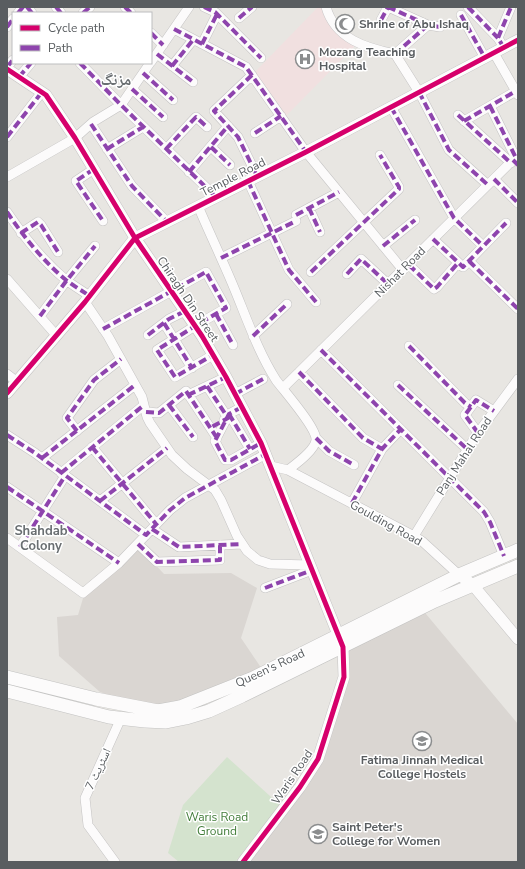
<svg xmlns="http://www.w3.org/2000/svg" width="525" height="869" font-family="'Nunito Sans','Noto Naskh Arabic',sans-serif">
	<rect width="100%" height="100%" fill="#e8e6e2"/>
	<path fill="#dad6d2" d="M137 545 164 574 231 573 257 588 241 638 264 672 180 707 134 704 100 692 59 656 57 617 78 615 84 595Z
		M421 608 518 724V862H235L322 758 342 679 343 647Z"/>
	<path fill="#f1e0e0" d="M318 7H326L329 18 358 43 283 119 252 75Z"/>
	<path fill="#d4e3ce" d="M227 757 281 806 235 862H179L168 853 183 805Z"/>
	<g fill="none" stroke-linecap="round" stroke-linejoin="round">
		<defs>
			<path id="minor" d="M27 7 32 13
				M56 7 61 13
				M125 7 131 13
				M204 7 215 12 261 58
				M326 7C335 39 366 48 395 54L419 92 449 150 488 185
				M388 7 428 25
				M468 7 498 38
				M18 13 23 7
				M83 13 90 7
				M461 15 485 58
				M239 18 252 7
				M381 20 388 7
				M7 27 13 19
				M174 29 246 67 306 152 403 270
				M151 33 163 45
				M202 44 217 14
				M504 48 498 38 511 7
				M494 53 518 95
				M157 54 193 82
				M395 54 428 25 440 27
				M151 62 189 7
				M80 63 121 105 216 197
				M172 66 193 40
				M7 67 13 60
				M143 73 173 100
				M252 75 214 111 238 137 257 176
				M19 77 31 63
				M132 89 163 117
				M490 106 516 158
				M391 107 454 218 483 246
				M458 115 511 163
				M464 121 516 91
				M91 124 132 186 167 222
				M255 133 281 116
				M7 137 42 92
				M211 147 230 165
				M107 149 143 127
				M166 149 196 117 207 127
				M94 169 76 181 103 221
				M189 172 228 126
				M7 177 75 138 93 122 121 105 150 63
				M494 179 518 203
				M248 181 289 270 316 302
				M198 206C209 232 221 257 232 283 246 316 257 350 276 380 284 391 317 428 316 440 315 450 296 464 288 470
				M309 208 320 232
				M7 212C24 237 43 261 66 280 74 286 82 291 90 296
				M296 215 339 192
				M21 233 38 222 41 225 58 252
				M433 239 463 267 506 223
				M383 246 415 220
				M221 258 296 221
				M469 261 518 309
				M409 265 434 289 437 287 458 263
				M311 272 399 189V187L380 155
				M347 274 361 259 388 284
				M7 279 56 335
				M85 302 108 336 142 397 147 417 150 423 172 455 187 469 215 490 221 500 237 536 247 551 258 560 270 564 310 565
				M216 314 233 345
				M40 316 67 280 95 246
				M164 323 192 368
				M103 329 206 272 226 308 195 326 157 350 175 377 213 355
				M148 335 169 319 185 311
				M253 336 287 304
				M409 346 465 403 471 407
				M321 350 484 512 490 522 504 556
				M299 372 363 438 382 449
				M7 374 16 381
				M398 385 467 449
				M207 386 228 418 224 420
				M283 388 518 155
				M235 394 263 379
				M188 395 226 377
				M169 405 193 437
				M242 407 229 414 215 441 225 460H231L261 443
				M146 412 159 413 186 391 217 438
				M229 414 250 449
				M77 431 67 418 94 380 121 359
				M478 433 465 415 476 400 494 411
				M7 435 35 453 146 535
				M316 438 329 451 354 465
				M92 447 156 524
				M42 458 135 385
				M271 466 288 470 414 536 423 542 459 575
				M61 473 144 405
				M7 487 119 563
				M100 501 167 448
				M352 503 382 449 400 430
				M152 529 179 547 242 544
				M414 536 475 437 518 379
				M7 538 83 593 119 563 170 510 185 498 266 454
				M138 544 157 562 220 560V545
				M20 547 65 476
				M265 588 312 570
				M115 862 88 825 85 798 121 718"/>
			<path id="tertiary" d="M7 69 46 95 75 138 135 238 202 336 226 377 261 443 343 647 344 677 318 759 300 787 243 862
				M7 393 85 302 135 238 306 152 518 40
				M459 575 472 584 518 639"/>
			<path id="secondary" d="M7 677 96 699 158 711 180 707 253 678 459 575 518 550
				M7 691 109 717 145 721 166 722 186 718 209 711 242 696 435 601 518 566"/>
		</defs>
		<use href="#minor" stroke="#c4c3c3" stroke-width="10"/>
		<use href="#tertiary" stroke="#c4c3c3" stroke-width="12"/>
		<use href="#secondary" stroke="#c3c3c2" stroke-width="14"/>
		<use href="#minor" stroke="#fcfbfb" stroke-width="9"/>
		<use href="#tertiary" stroke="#fcfbfb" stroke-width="11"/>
		<use href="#secondary" stroke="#fcfbfb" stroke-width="13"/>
		<path stroke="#8e44ad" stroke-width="4" stroke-dasharray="8 4" stroke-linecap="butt" d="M27 7 32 13
			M56 7 61 13
			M125 7 131 13
			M204 7 215 12 261 58
			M388 7 428 25
			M468 7 498 38
			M18 13 23 7
			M83 13 90 7
			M461 15 485 58
			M239 18 252 7
			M381 20 388 7
			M7 27 13 19
			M174 29 246 67 306 152
			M151 33 163 45
			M202 44 217 14
			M504 48 498 38 511 7
			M157 54 193 82
			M395 54 428 25 440 27
			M80 63 121 105 216 197
			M172 66 193 40
			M7 67 13 60
			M143 73 173 100
			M252 75 214 111 238 137 257 176
			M19 77 31 63
			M132 89 163 117
			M419 92 449 150 488 185
			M490 106 516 158
			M391 107 454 218 483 246
			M458 115 511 163
			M464 121 516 91
			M91 124 132 186 167 222
			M255 133 281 116
			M7 137 42 92
			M211 147 230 165
			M107 149 143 127
			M166 149 196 117 207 127
			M513 160 518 165
			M94 169 76 181 103 221
			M189 172 228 126
			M494 179 518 203
			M248 181 289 270 316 302
			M309 208 320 232
			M7 212C24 237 43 261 66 280 74 286 82 291 90 296
			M296 215 339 192
			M21 233 38 222 41 225 58 252
			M433 239 463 267 506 223
			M383 246 415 220
			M221 258 296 221
			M469 261 518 309
			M409 265 434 289 437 287 458 263
			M311 272 399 189V187L380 155
			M347 274 361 259 388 284
			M216 314 233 345
			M40 316 67 280 95 246
			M164 323 192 368
			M103 329 206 272 226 308 195 326 157 350 175 377 213 355
			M148 335 169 319 185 311
			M253 336 287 304
			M409 346 465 403 471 407
			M321 350 484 512 490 522 504 556
			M299 372 363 438 382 449
			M398 385 467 449
			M207 386 228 418 210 428
			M235 394 263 379
			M188 395 226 377
			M169 405 193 437
			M242 407 229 414 215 441 225 460H231L261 443
			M146 412 159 413 186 391 217 438
			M229 414 250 449
			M77 431 67 418 94 380 121 359
			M478 433 465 415 476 400 494 411
			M7 435 35 453 146 535 170 510 185 498 266 454
			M316 438 329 451 354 465
			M92 447 156 524
			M42 458 135 385
			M61 473 144 405
			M7 487 119 563
			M100 501 167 448
			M352 503 382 449 400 430
			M152 529 179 547 242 544
			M138 544 157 562 220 560V545
			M20 547 65 476
			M265 588 312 570"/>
		<defs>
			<path id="cycleway" d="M7 69 46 95 75 138 135 238 202 336 226 377 261 443 343 647 344 677 318 759 300 787 243 862
				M7 393 85 302 135 238 306 152 518 40"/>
		</defs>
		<use href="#cycleway" stroke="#fff" stroke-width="8"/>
		<use href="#cycleway" stroke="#d6006c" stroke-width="5"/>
	</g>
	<defs>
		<symbol id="mosque-ring" viewBox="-11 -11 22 22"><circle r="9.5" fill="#fff" stroke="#8b8d8e" stroke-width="1.5"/><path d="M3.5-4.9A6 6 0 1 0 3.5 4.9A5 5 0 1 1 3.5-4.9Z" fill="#8b8d8e"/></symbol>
		<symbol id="hospital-ring" viewBox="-11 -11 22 22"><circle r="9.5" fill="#fff" stroke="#8b8d8e" stroke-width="1.5"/><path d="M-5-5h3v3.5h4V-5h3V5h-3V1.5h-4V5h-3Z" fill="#8b8d8e"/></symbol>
		<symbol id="university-ring" viewBox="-11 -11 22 22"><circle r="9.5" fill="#fff" stroke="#8b8d8e" stroke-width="1.5"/><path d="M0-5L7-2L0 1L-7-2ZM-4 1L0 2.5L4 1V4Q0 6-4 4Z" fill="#8b8d8e"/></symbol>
	</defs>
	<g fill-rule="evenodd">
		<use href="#mosque-ring" x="334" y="13" width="22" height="22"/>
		<use href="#hospital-ring" x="294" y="48" width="22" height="22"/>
		<use href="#university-ring" x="411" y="730" width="22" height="22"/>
		<use href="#university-ring" x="307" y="823" width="22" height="22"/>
	</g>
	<g text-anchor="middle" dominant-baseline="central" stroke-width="3" stroke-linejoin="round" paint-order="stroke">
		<g font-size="12" font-weight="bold" fill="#595d60" stroke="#fff" text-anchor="start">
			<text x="359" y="24">Shrine of Abu Ishaq</text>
			<text x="319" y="52">Mozang Teaching<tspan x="319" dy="14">Hospital</tspan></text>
			<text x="422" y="760" text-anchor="middle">Fatima Jinnah Medical<tspan x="422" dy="14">College Hostels</tspan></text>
			<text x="332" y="827">Saint Peter's<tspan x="332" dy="14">College for Women</tspan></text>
		</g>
		<g font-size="12" fill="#595d60" stroke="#fff">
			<text transform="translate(233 177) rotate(-27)">Temple Road</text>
			<text transform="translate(400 272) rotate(-45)">Nishat Road</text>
			<text transform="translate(188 299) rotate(56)">Chiragh Din Street</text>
			<text transform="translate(464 456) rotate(-57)">Panj Mahal Road</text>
			<text transform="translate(386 523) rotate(29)">Goulding Road</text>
			<text transform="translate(270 668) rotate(-25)">Queen's Road</text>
			<text transform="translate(98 769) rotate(-65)">اسٹریٹ 7</text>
			<text transform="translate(292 777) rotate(-56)">Waris Road</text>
		</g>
		<g font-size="12" fill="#427d3a" stroke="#fff">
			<text x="217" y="817">Waris Road<tspan x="217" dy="14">Ground</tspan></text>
		</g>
		<g font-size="13" font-weight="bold" fill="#6a6f72" stroke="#fff">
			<text x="41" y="531">Shahdab<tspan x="41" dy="15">Colony</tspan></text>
		</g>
		<g font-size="16" font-weight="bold" fill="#6a6f72" stroke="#fff">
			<text x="116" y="80">مزنگ</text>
		</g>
	</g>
	<rect width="525" height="869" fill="none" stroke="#595d60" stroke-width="16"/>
	<rect x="12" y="12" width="140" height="52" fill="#ffffff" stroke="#bdbebf"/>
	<rect x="20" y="25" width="20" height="6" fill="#d6006c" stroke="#bdbebf"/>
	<text x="48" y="32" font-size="12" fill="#595d60">Cycle path</text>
	<rect x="20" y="45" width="20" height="6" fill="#8e44ad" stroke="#bdbebf"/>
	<text x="48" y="52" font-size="12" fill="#595d60">Path</text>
</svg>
